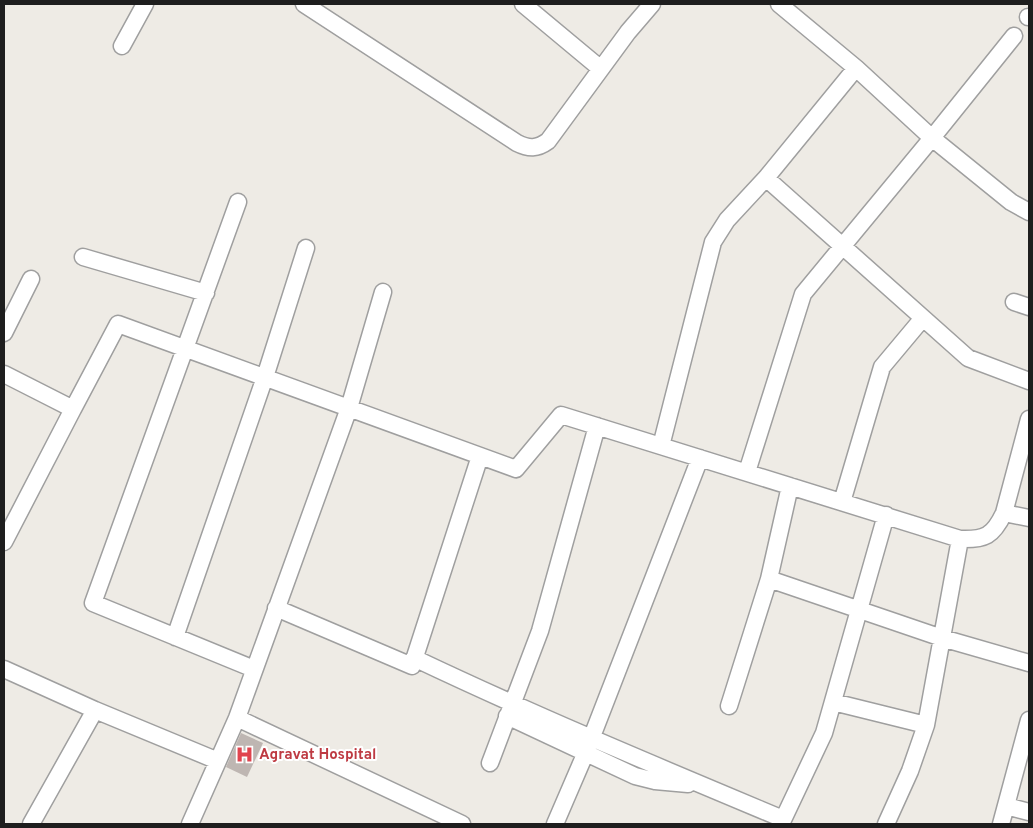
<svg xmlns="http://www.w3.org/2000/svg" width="1033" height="828" font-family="Overpass,sans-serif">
	<rect width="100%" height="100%" fill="#eeebe5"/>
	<path fill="#beb6b2" d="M241 733 263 743 247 777 226 767Z"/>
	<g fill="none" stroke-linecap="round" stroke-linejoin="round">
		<defs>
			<path id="street" d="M304 4 517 143C529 149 537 149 548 141L628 32 652 4
				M523 4 601 69
				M779 4 856 68 932 138 1011 202 1029 212
				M1028 17H1029
				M122 46 145 4
				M766 178 968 358 1029 381
				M238 202 93 603 254 669
				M83 257 206 293
				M1014 302 1029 307
				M4 333 31 279
				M4 374 73 409 118 324 516 469 561 415 960 539C985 540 993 536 1004 513L1029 419
				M661 446 713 242 727 220 766 178 856 68
				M747 472 803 294 932 138 1014 36
				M842 502 882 367 923 318
				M1004 513 1029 518
				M4 542 73 409
				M769 579 942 638 1029 663
				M276 608 412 666 480 456
				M175 637 265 377 306 248
				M414 658C536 716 659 767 783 819
				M4 669 95 710 218 761
				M833 702 926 725
				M729 706 769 579 790 486
				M507 716 635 776 655 781 688 784
				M237 718 462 824
				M490 763 540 631 597 426
				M1006 806 1029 812
				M31 824 95 710
				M190 824 237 718 349 408 383 292
				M555 824 586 752 700 458
				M781 824 824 733 886 515
				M886 824 910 771 926 725 960 539
				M1001 824 1029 720"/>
		</defs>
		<use href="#street" stroke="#9f9f9f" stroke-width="19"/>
		<use href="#street" stroke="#fff" stroke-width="16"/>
	</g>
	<defs>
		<symbol id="hospital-bare" viewBox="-9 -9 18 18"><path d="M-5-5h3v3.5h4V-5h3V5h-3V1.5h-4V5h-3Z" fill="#e0444e" stroke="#fff" stroke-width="2.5" paint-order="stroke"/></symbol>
	</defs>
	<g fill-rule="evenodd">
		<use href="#hospital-bare" x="232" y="742" width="25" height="25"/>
	</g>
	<g text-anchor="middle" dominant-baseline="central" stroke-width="4" stroke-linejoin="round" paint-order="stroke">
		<g font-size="15" font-weight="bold" fill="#be3a42" stroke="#fff" text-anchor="start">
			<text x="259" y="755">Agravat Hospital</text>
		</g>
	</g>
	<rect width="1033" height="828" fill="none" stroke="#1e1e1e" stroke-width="10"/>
</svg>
